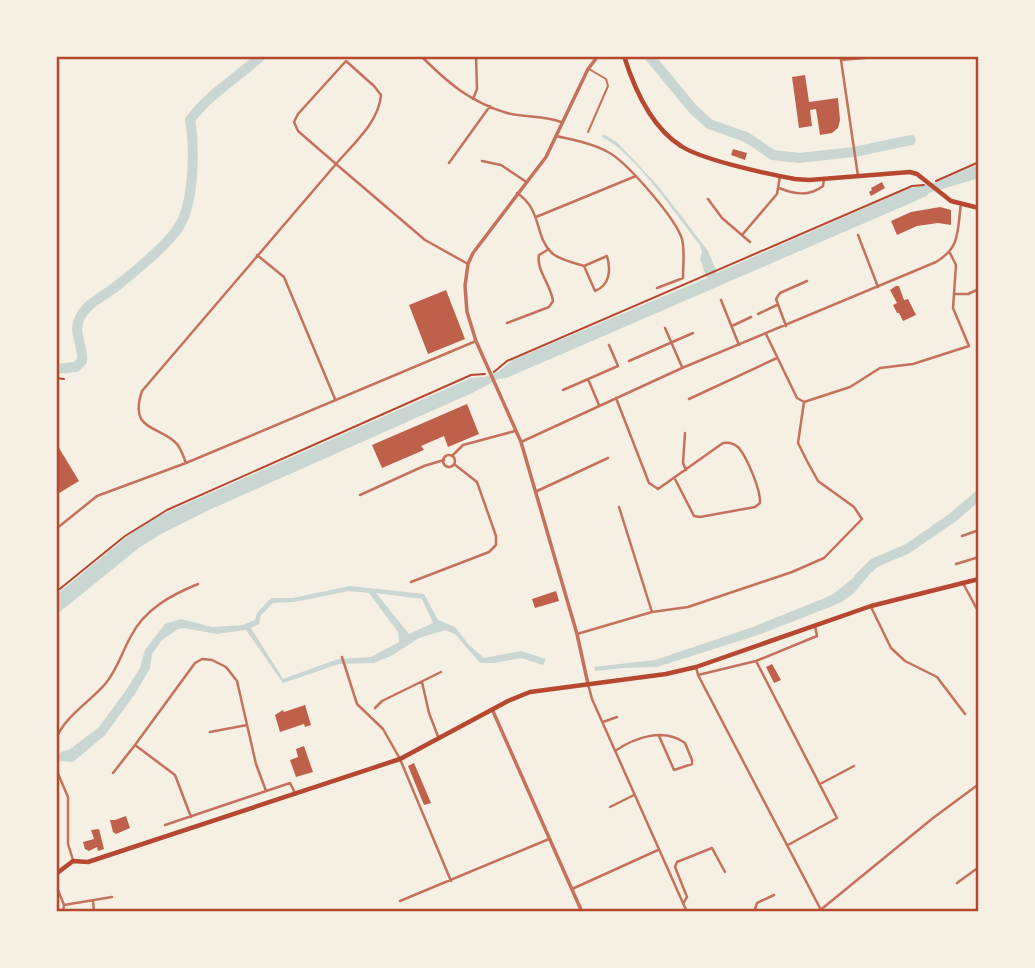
<svg xmlns="http://www.w3.org/2000/svg" width="1035" height="968" font-family="Rubik,sans-serif">
	<rect width="100%" height="100%" fill="#f6efe4"/>
	<path fill="#c9d6d2" fill-rule="evenodd" d="M603 134 617 142 659 187 708 251 717 273 908 189 937 182 979 164V178L929 193 927 196 548 360 506 378 499 379 472 393 209 510 163 533 140 547 56 615V595L129 535 154 518 471 378 484 377 498 372 513 360 707 278 700 259 702 252 700 245C676 215 635 153 602 137Z
		M867 567 870 573 854 593 840 603 758 635 657 667 624 668 595 671 594 667 655 660 753 627 832 595Z
		M350 586 424 594 438 620 455 627 469 645 484 658 521 651 546 659 543 665 521 658 495 663H480L455 634 445 630 419 638 393 655 374 663 339 664 283 683 246 630 217 634 184 628 178 629 162 640 152 654 150 668 135 694 105 735 73 762 56 761V754L70 749 99 727 127 689 140 668 145 650 165 624 181 619 212 627 243 625 255 620 257 613 271 598H293ZM349 591 369 593 398 632 399 642 371 657 338 659 283 679 251 628 259 624 261 615 273 603 294 602ZM376 593 422 599 433 623 409 634Z"/>
	<g fill="none" stroke-linecap="round" stroke-linejoin="round">
		<path stroke="#c9d6d2" stroke-width="10" d="M649 56 692 108 709 124 746 137 773 155 799 158 854 152 911 140
			M56 369 76 367 82 361C84 348 73 333 79 320 85 304 101 298 114 288 131 275 170 243 180 225 194 201 195 147 190 120 209 94 237 78 261 56
			M859 578 874 563 907 549 952 518 979 495"/>
	</g>
	<path fill="#bf614a" d="M805 75 809 102 838 98 840 120 838 128 832 133 820 135 816 109 810 110 812 126 799 128 792 77Z
		M733 149 747 153 745 160 731 155Z
		M882 182 885 188 871 196 869 192 872 190 871 188Z
		M940 207 951 210V225L938 223 917 226 897 235 891 221 911 212Z
		M896 286H899L904 300 908 299 916 315 903 321 899 313H897L893 305 897 303 890 290Z
		M446 290 465 339 428 354 409 305Z
		M467 404 479 434 448 447 444 436 421 446 424 450 382 468 372 445Z
		M56 443 79 481 56 495Z
		M556 591 559 601 535 608 532 599Z
		M772 664 781 680 774 683 766 667Z
		M305 705 311 725 305 727 304 724 280 732 275 715 283 710 284 712Z
		M304 746 313 772 296 777 290 760 298 757 296 749Z
		M414 763 431 803 424 805 408 766Z
		M126 816 130 828 116 834 113 832 110 820H115Z
		M99 829 104 849 98 851 97 847 89 851 85 849 83 842 94 839 91 830Z"/>
	<g fill="none" stroke-linecap="round" stroke-linejoin="round">
		<path stroke="#b5482f" stroke-width="2" d="M936 181 979 162
			M494 372 507 361 912 186 924 185
			M56 378 64 379
			M56 592 125 536 167 510 471 375 485 374"/>
		<path stroke="#c5725c" stroke-width="2" d="M588 132 608 86 606 79 589 69"/>
		<path stroke="#c5725c" stroke-width="2.5" d="M421 56C448 83 470 102 507 113 525 118 544 115 561 122
			M346 61 374 86 381 95C379 122 353 144 336 164L298 131 294 122 298 114Z
			M473 99 477 89 476 56
			M556 136C573 140 592 143 608 152 627 162 676 219 682 239 685 251 683 265 683 278L657 288
			M482 161 501 165 525 181
			M449 163 490 106
			M858 176 841 60 887 56
			M779 188C794 194 809 197 823 186L824 179
			M517 193C543 210 534 238 553 254 561 260 574 263 584 266L607 256C611 270 610 285 595 291L584 266
			M708 199 722 218 750 242
			M536 217 636 176
			M742 235 777 194 780 176
			M858 235 878 287
			M257 255 284 277 335 399
			M955 294H968L979 289
			M721 300 739 345
			M758 314 777 305
			M507 323 549 307 553 301C551 285 536 270 539 255L549 249
			M732 326 751 317
			M786 326 776 299 780 293 807 281
			M665 328 682 367
			M766 334 797 398 804 402 850 387 880 368 913 364 969 346 953 308 956 265 950 253
			M629 361 693 333
			M588 379 599 405
			M563 390 618 366 609 345
			M616 398 649 483 658 489 723 443C729 442 734 443 739 448 747 458 761 490 760 503L755 507 700 517 694 516 675 479
			M689 399 777 358
			M685 433 683 463 686 470
			M521 442 682 368 936 262C961 247 957 231 961 204
			M443 461a6 6 0 1 1 12 0a6 6 0 1 1-12 0Z
			M452 456 463 445 515 431
			M186 463C183 456 181 447 175 442 156 425 129 430 142 391L336 164 425 240 468 264
			M535 492 608 458
			M360 495 424 466 444 460
			M619 507 652 612
			M56 529 97 496 186 463 476 341
			M962 536 979 530
			M956 564 979 557
			M411 582 489 552 496 545V536L477 482 454 464
			M964 585 979 613
			M871 607 891 648 905 661 937 677 965 714
			M577 634 652 612 688 607 792 572 824 558 862 519 854 507 818 481 807 461 798 443 804 402
			M342 657 357 704 383 729 400 759 451 881
			M756 661 837 818 788 845
			M696 667 698 675 756 661 817 636 815 626
			M698 675 821 910
			M422 682 429 713 439 739
			M588 684 592 699 687 912
			M375 708 382 701 441 672
			M603 722 617 717
			M210 732 247 725
			M56 739C65 716 90 702 106 683 118 668 122 652 131 636 145 609 171 595 198 584
			M615 751C634 738 663 727 685 743L692 760V764L674 770 659 736
			M56 769 68 797V844L73 860
			M113 773 135 745
			M820 784 854 766
			M610 807 634 795
			M191 817 175 775 135 745 195 663 202 659 212 660 226 667 237 681 256 764 266 791
			M165 825 290 783 295 793
			M957 883 979 867
			M56 885 64 905 63 912
			M572 889 658 850
			M93 901 94 912
			M400 901 549 839
			M683 904 687 897 675 867 677 862 712 848 725 872
			M64 905 112 897
			M754 912 757 903 774 895
			M818 912 933 818 979 784"/>
		<path stroke="#c5725c" stroke-width="3.5" d="M588 684 577 634 521 442 476 341 467 312 465 286 468 264 473 253 546 157 588 69 598 56
			M492 709 582 912"/>
		<path stroke="#b5482f" stroke-width="4.5" d="M624 56C634 88 651 127 681 146 702 160 768 174 795 179L809 180 910 172 917 174 951 201 979 208
			M56 874 73 861 88 862 400 759 508 701 530 692 666 674 696 667 871 606 979 579"/>
	</g>
	<rect width="1035" height="968" fill="none" stroke="#f6efe4" stroke-width="116"/>
	<rect x="58" y="58" width="919" height="852" fill="none" stroke="#b5482f" stroke-width="2.5"/>
</svg>
